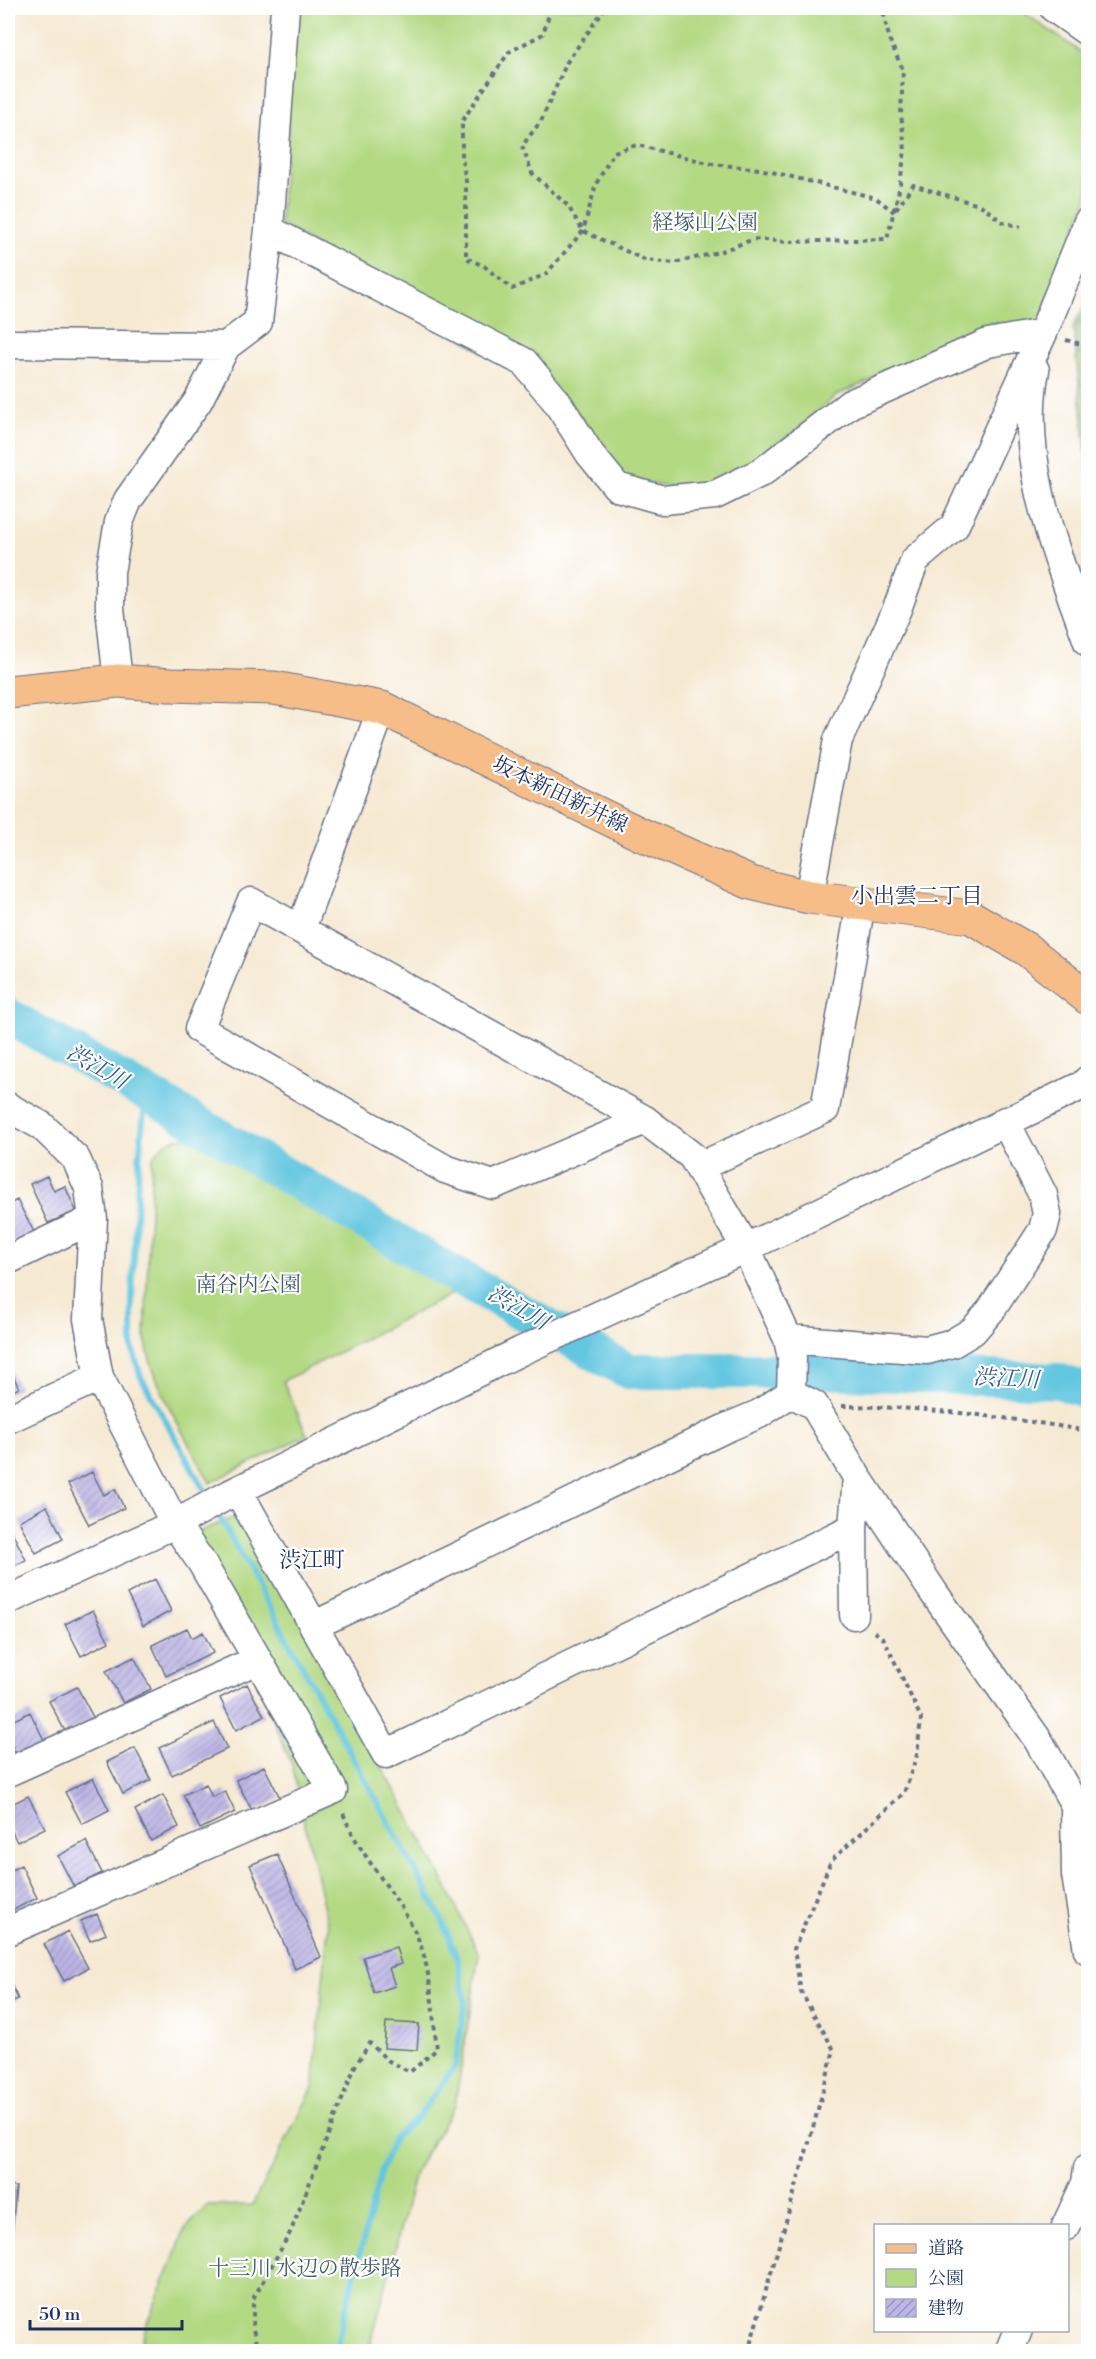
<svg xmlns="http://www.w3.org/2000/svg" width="1096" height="2359" font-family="'Libre Bodoni','Noto Serif JP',serif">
	<defs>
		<pattern id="forest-firs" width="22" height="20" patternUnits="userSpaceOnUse" patternTransform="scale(1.5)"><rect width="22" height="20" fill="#8eb971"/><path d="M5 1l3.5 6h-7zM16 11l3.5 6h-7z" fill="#739760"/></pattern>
		<pattern id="building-hatch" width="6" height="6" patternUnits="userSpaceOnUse" patternTransform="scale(1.5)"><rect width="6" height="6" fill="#bdb5e5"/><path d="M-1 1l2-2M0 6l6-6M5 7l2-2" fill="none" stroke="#9994bd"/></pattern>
	</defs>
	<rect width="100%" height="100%" fill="#fff"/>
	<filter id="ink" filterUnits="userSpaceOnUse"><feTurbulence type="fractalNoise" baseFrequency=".0167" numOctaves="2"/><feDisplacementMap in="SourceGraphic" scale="12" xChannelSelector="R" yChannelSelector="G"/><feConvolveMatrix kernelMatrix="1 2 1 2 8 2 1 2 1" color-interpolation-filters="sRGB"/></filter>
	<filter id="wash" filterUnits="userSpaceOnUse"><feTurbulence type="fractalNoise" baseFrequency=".008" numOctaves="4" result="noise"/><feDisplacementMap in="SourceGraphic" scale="24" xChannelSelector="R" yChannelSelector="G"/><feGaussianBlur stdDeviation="1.35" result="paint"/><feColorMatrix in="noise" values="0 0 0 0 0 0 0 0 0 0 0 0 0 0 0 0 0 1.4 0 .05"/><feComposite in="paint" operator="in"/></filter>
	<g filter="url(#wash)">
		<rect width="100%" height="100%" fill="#f5e9d2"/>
		<path fill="url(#forest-firs)" stroke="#547468" stroke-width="1.5" d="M1088 298V473L1073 327Z"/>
		<path fill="#b3d983" stroke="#678470" stroke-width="1.5" d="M296 8H1017L1088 57V197L1039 323 984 331 837 395 795 431 748 465 709 484 669 487 623 478 578 413 280 223Z
			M185 1137H198L458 1291 283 1381 307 1435 210 1483C186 1436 154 1390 145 1338L152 1160C159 1145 168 1140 185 1137Z
			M240 1515 346 1700 439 1872 479 1954 455 2105 416 2169 369 2351 139 2352 146 2326 185 2229 207 2206 252 2205 313 2088 328 1927 292 1765 196 1533Z"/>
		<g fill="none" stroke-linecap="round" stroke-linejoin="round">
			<path stroke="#62c6e0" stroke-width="6" d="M146 1093 139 1159 132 1297V1348L141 1377 209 1498
				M216 1510 441 1917 458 1960 465 2003 455 2066 418 2117 394 2138 380 2174 335 2352"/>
			<path stroke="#62c6e0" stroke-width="36" d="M8 1016 146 1093 455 1275 628 1371H825L1058 1381 1088 1391"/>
		</g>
		<g id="blocks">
			<path fill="url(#building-hatch)" d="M47 1176 54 1191 65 1186 76 1211 48 1223 30 1184Z
				M17 1200 34 1232 8 1245V1205Z
				M8 1365 19 1388 8 1394Z
				M92 1472 104 1495 115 1489 124 1508 89 1525 68 1484Z
				M47 1506 63 1539 36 1553 19 1521Z
				M10 1528 26 1560 8 1569V1529Z
				M155 1579 171 1611 143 1626 127 1594Z
				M93 1610 109 1642 81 1656 65 1624Z
				M187 1628 192 1638 203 1632 213 1653 166 1676 152 1645Z
				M134 1657 151 1689 123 1703 106 1671Z
				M247 1684 264 1716 236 1730 220 1698Z
				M77 1687 94 1719 66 1733 49 1701Z
				M30 1712 46 1744 18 1758 8 1737V1723Z
				M214 1722 227 1749 172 1775 159 1748Z
				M135 1748 151 1780 123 1794 107 1762Z
				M264 1766 280 1798 253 1812 236 1780Z
				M93 1778 109 1810 82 1824 65 1792Z
				M206 1784 212 1797 225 1791 235 1812 200 1829 183 1795Z
				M163 1795 179 1827 151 1841 135 1810Z
				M28 1796 45 1828 17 1842 8 1823V1806Z
				M86 1841 102 1873 74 1887 58 1856Z
				M277 1854 321 1957 295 1969 250 1865Z
				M21 1865 37 1898 9 1912 8 1908V1872Z
				M97 1914 106 1934 90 1941 81 1921Z
				M68 1931 88 1968 64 1981 44 1944Z
				M396 1947 401 1964 389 1968 395 1986 374 1993 363 1957Z
				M8 1977 18 1999 8 2003Z
				M386 2022 419 2024 417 2050 384 2048Z
				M8 2133 11 2134 9 2159H8Z
				M8 2186 16 2187 11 2245H8Z"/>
		</g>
	</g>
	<g filter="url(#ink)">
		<use href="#blocks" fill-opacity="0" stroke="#677087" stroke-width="1.5"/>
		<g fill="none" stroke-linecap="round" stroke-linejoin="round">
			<defs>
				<path id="minor" d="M1054 8 1088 32
					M269 230 524 362 557 402 590 454 617 487 663 500 715 495 762 472 850 404 988 343 1043 333
					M8 344 226 346
					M1035 370C1017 464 1058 556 1088 642
					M118 681 110 608V572L119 522 128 500 198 401 226 346 258 322 269 230 285 8
					M809 897 838 740 897 609 915 560 954 527 1043 333 1088 222
					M301 929 382 708
					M8 1107 42 1126 76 1159 89 1188 93 1219 88 1319 99 1377 175 1524 202 1563 333 1790 8 1931
					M645 1120 493 1185 445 1169 199 1029 251 902 645 1120 692 1156 746 1248 788 1339 792 1358 791 1393
					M699 1167 825 1109 861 903
					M8 1260 93 1219
					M788 1339 927 1350 953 1343 973 1331 991 1310 1043 1230 1047 1214 1043 1195 1005 1121
					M791 1393 814 1405 857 1477 934 1593 1038 1740 1075 1805 1076 1875 1088 1950
					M8 1419 99 1377
					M238 1491 386 1754 853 1528 857 1477
					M853 1528 854 1615
					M8 1600 175 1524 230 1494 521 1351 746 1248 1083 1085 1088 1080
					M315 1625 726 1428 759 1414 791 1393
					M8 1772 257 1660
					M1066 2226 1086 2183 1088 2168
					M1009 2352 1018 2330"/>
				<path id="major" d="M8 692 118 681 170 685 274 688 382 708 638 833 751 883 809 897 971 917 1026 949 1088 998"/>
			</defs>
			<use href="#minor" stroke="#677087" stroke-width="31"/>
			<use href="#major" stroke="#677087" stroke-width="35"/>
			<path stroke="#677087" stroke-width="4" stroke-dasharray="4.5 4.5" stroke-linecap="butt" d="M551 8 543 34 509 52 462 121V158L466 181V258L484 266 512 289 546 274 583 231 596 184 614 152 637 145 712 164 760 169 876 198 894 212
				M605 8 567 62 541 121 522 146 532 173 568 206 583 231 645 260 674 263 719 252 754 239 788 242 887 239 899 190 905 150 901 114 903 70 890 41 882 8
				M896 209 913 185 982 206 1002 222 1021 227
				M1066 340 1088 346
				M842 1406C925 1407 1007 1417 1088 1431
				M258 2352 253 2329V2299L291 2231 355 2066 370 2043 387 2060 410 2072 437 2049C432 2012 432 1971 417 1936 397 1892 358 1856 342 1810
				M748 2352 811 2135 834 2050 801 1992 794 1949 831 1861 904 1793 917 1755 921 1718 884 1639 871 1629"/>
			<use href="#minor" stroke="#fff" stroke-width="28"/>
			<use href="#major" stroke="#f7bd88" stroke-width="33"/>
		</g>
	</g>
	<g text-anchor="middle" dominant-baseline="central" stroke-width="4.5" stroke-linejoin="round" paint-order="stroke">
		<g font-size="21" fill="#415a67" stroke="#fff">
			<text x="705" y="223">経塚山公園</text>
			<text x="248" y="1285">南谷内公園</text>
			<text x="305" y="2269">十三川 水辺の散歩路</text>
		</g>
		<g font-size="21" fill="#1b2f5e" stroke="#fff">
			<text transform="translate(560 795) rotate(26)">坂本新田新井線</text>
		</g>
		<g font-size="22" fill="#1b2f5e" stroke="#fff">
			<text x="917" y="896">小出雲二丁目</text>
			<text x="312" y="1560">渋江町</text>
		</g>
		<g font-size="22" font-style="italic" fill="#305c85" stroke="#fff">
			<text transform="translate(97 1067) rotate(30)">渋江川</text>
			<text transform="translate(518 1308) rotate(30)">渋江川</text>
			<text transform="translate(1006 1379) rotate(3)">渋江川</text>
		</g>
	</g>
	<rect width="1096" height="2359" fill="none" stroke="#fff" stroke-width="30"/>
	<rect x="874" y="2224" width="195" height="108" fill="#ffffff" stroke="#a4acbf" stroke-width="1.5"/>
	<rect x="886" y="2244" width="30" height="9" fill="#f7bd88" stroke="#a4acbf" stroke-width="1.5"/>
	<text x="928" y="2254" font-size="18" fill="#1b2f5e">道路</text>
	<rect x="886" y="2269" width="30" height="18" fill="#b3d983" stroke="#a4acbf" stroke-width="1.5"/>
	<text x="928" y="2284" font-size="18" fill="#1b2f5e">公園</text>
	<rect x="886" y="2299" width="30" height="18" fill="url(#building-hatch)" stroke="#a4acbf" stroke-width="1.5"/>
	<text x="928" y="2314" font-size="18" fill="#1b2f5e">建物</text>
	<path d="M30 2320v9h152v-9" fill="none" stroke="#1b2f5e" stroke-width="3"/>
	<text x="39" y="2320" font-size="18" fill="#1b2f5e" stroke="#ffffff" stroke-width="4.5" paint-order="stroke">50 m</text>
</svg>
